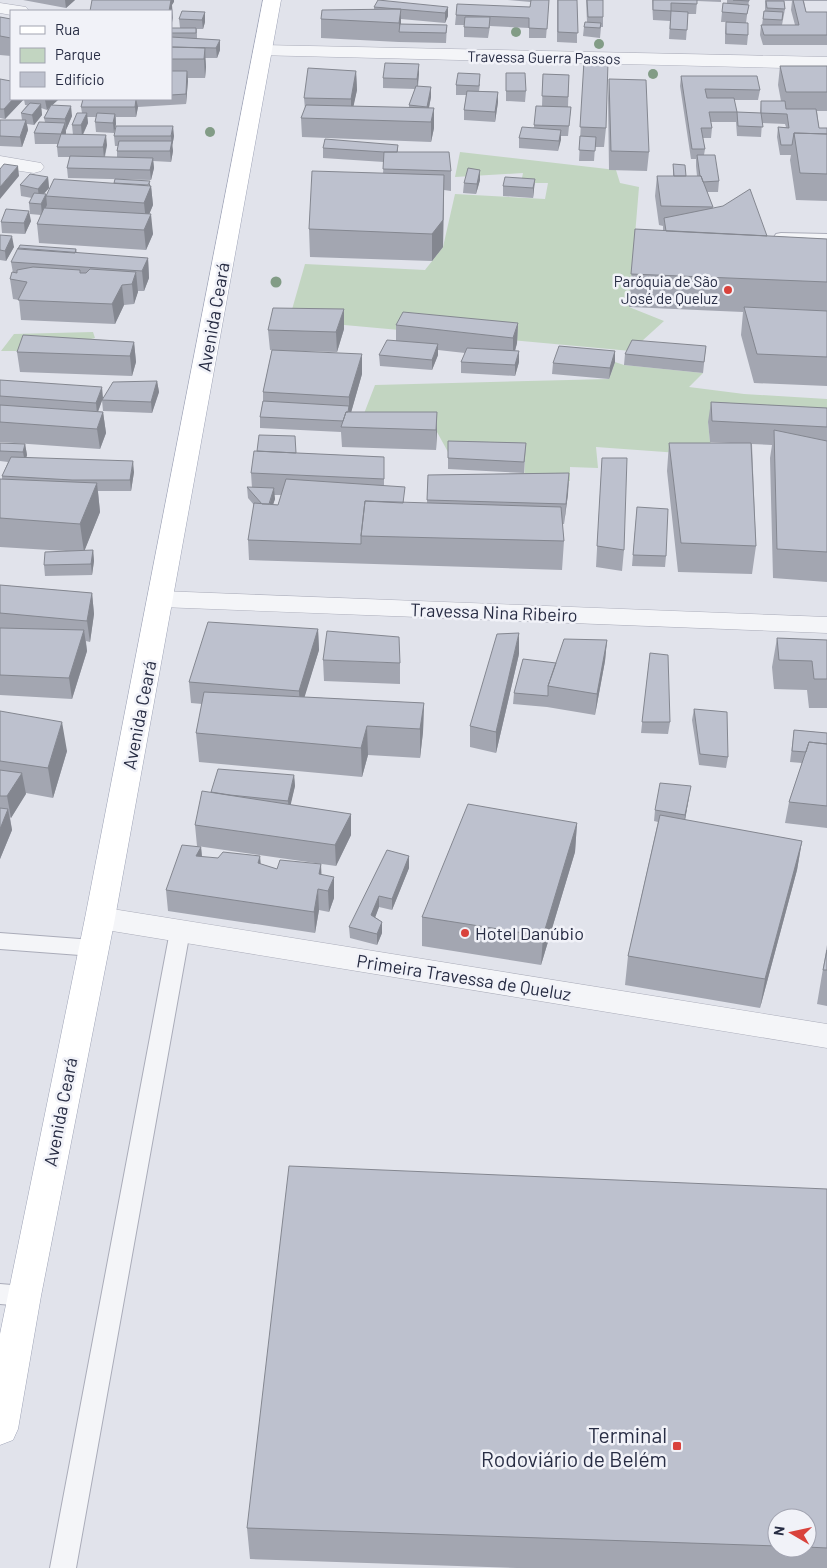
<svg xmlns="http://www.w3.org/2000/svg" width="827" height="1568" font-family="Barlow,sans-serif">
	<rect width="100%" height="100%" fill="#e1e3eb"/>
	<path fill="#c2d5c1" d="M460 152 616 170 620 183 639 187 629 307 664 321 631 351 289 320 305 264 425 270 443 247 455 194 545 199 548 183H521L523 173 455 177Z
		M93 332 95 338 79 342 78 351H1L14 334Z
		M615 362 624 365 703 373 689 387 744 394 827 399V421L741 417 708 422 710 442 724 453H679L596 447 598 468 570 467V481L524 484 525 454 448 452 437 432 360 424 375 385 609 379Z"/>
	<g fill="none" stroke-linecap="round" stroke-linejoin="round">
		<defs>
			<path id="service" d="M781 233 827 234V242L776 240 774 237 776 234Z
				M180 923 187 926 190 931 76 1568H50L170 931 173 926Z
				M0 933 93 940 100 943 103 948 100 953 93 956 0 949Z
				M0 1284 24 1286 32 1289 36 1296 32 1303 24 1306 0 1304Z"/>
			<path id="minor" d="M0 3 26 7 29 11H11V15L0 13Z
				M0 156 41 163 44 167 41 171 34 173 0 168Z
				M161 591 827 617V633L161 607 152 605 148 599 152 593Z
				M100 907 827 1024V1048L100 929 90 926 85 918 90 910Z"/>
			<path id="tertiary" d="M262 45 827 57V69L255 55 253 51 255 47Z"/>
			<path id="primary" d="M263 0H281L115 918 41 1296 18 1429 13 1440 0 1445V1334L85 918Z"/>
		</defs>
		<use href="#service" stroke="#aaacb9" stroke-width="2"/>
		<use href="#minor" stroke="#aaacb9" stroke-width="1"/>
		<use href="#tertiary" stroke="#aaacb9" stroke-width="1"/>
		<use href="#primary" stroke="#9fa4b7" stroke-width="1"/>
		<use href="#service" fill="#f4f5f8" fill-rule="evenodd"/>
		<use href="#minor" fill="#f4f5f8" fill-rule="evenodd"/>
		<use href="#tertiary" fill="#f4f5f8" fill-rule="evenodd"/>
		<use href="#primary" fill="#fff" fill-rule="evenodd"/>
	</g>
	<g fill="#829c86">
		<circle cx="516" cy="32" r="5"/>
		<circle cx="599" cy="44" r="5"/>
		<circle cx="653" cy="74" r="5"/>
		<circle cx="210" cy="132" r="5"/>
		<circle cx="276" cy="282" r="5.5"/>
	</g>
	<path fill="#a3a6b1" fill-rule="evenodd" d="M23 0H75L66 8Z
		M508 0H549L546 38H529V28L490 26 488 38 464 37V25H455L456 15 530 7 531 2Z
		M557 0H577V43L557 42Z
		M586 0H603V27H601L600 38 583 36 584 27 587 22Z
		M652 0H721V2L697 1 696 14H688L686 40 669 39 670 21 653 20Z
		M727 0H749L746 23 748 35 747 45 725 44V32L726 22H721L722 12 727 4Z
		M765 0H827V1H804L806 12H827V45H763L760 35 761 25H762L764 11H765ZM784 1H792L791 10 795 25H782L785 9Z
		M374 7H448V16L445 23 401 19V24L447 25 446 43 399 42 321 38V19L374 9Z
		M205 12V22L203 29H197V39L220 40V50L217 58H205L206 67 205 78H188L186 104 138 107 136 117H116V124L114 133 96 132 95 122 96 117H87L88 123 83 135 107 145 105 157H117V151L118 146H115L114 136H174L172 147 173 151 171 162 153 161 154 168 151 180 68 178 67 168 70 157H58L57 147V144H35L34 133 45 122 44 118 49 107 47 110 41 108 42 115 34 125 27 124 28 130 22 147 0 146V120H22L21 113 27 105H25L24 99 5 119 0 118V79L11 99H59L52 105 72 116 66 130V135H73L72 125 82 113 81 107 83 99H171V28H180L179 19Z
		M0 17 11 19V56L0 55Z
		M584 61 606 128 604 147H595L594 161H579Z
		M780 66H827V111H817L819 128H827V201L796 200 790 160 791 155H780L777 137 778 127H786L785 124 762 123 761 137 737 136 736 122H711L712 128 711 138H703L705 149 704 155 719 181 718 192H707L713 208 767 236 827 239V386L754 383 741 335 743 312 629 307 635 229 663 231V226L659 225 655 196 657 176H673V164L686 176H697L696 166V159H691L680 86 681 76 760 90 758 100H734L737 112 760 113 761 101H781L778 85Z
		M356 71 357 90 353 106 409 108V105L415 89 383 88V78L419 74 418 87H431V97L429 108H434V128L431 142 302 137 301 118 305 109 304 98Z
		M506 73 526 91 525 102 506 101Z
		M543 74 569 75 568 107H571L568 136H561L558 151 519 148V138L534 127V125L542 106Z
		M609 79 649 152 647 171 609 170 608 98Z
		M480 84 479 91 498 92V102L495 122 464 120V110L466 95H456V85Z
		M63 99H80L79 100Z
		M398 145V152L451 171V191L444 190 443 247 432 261 310 257 309 229 383 173 384 162 323 158V148Z
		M480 170V180L476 194 463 193 464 183Z
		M48 177 49 188 44 194 46 195 151 186 153 205 149 214 153 234 146 250 39 243 37 224 41 215 30 214 29 203 32 198 21 196 20 185Z
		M535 179 534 189 533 198 503 196V186Z
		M31 221 25 234 2 233 1 222Z
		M0 235 14 247 6 261 0 260Z
		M76 249 77 253 148 258 149 278 144 291H138L134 304 124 305 115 324 21 320 19 300 13 299 10 279 13 273 11 262Z
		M518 323 517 343 515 351 519 362 515 376 461 373V362L465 353 438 350V355L432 370 380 366 379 355 396 341V325Z
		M344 329 337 352 297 351 362 374 351 412H437L436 450 342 447 341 432 260 428V417L263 401V392L272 350H270L268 330Z
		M134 342 136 362 132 376 20 372 17 352Z
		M706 346 703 373 624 365 625 354Z
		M615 351V362L609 379 552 374 553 363Z
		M0 380 103 398 157 381 159 392 152 413 103 411 102 400 98 412H103L106 433 100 449 0 442Z
		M711 402 827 408V582L773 578 770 458 772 445 752 444 756 546 752 574 678 572 667 471 669 443H731L710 442 708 422Z
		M448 441 526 443 524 473 448 469Z
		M0 443 25 444 27 455 26 457 134 472 131 491H98L100 512 84 551 93 550 94 561 92 575 45 576 44 565 66 551 0 547V479H2V476L8 462 0 461Z
		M296 453 384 457V486L405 503H427L428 475 569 473 568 494 564 524H562L564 541 562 570 249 560 248 540 254 505 248 498 247 487 252 488 251 473ZM274 495H281L278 505 273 504 275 499Z
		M602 458 624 550 622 571 596 567Z
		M637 507 666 556 665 567 632 566Z
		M0 585 92 593 94 614 90 642 86 641 87 651 72 699 0 695Z
		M318 629 319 650 304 697 424 703 423 732 420 758 368 755 362 777 199 762 196 733 202 704 191 703 189 682Z
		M777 638 827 640V708H809L807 690 774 689 772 667Z
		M607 640 605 661 595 715 547 707 513 704 514 693 556 663Z
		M650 653 670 722 668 734 641 733Z
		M519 654 496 753 470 747V726Z
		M323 660 400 663V684L324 681Z
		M694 709 728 757 726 768 699 765 692 720Z
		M0 711 67 751 53 798 26 793 11 818 10 817 12 830 0 859Z
		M794 730 827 733V828L785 823 789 802 802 763 790 762Z
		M294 775 295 786 290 805 351 814V835L336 866 197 846 195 825 211 792Z
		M689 797 685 820 802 841 797 870 760 1008 625 985 628 956 658 822 654 821 655 810Z
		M577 823 575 852 541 965 422 946V917Z
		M201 847 202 857 261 864 277 869 321 864V875L334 898 329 912 319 910 315 933 168 911 166 890Z
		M409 856V868L392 910 379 907 375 917 382 922V933L377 945 350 938 349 927Z
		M827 945V1006L817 1004Z
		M827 1189V1568H517L250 1559 247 1528ZM777 1518H807V1548H777Z"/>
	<path fill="#848790" d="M65 0H75L66 8Z
		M170 0H174V2L172 5 173 18 171 27V11H169Z
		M448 7V16L445 23V13Z
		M401 9V28L399 32V42V23Z
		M205 12V22L203 29 202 20Z
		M220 40V50L217 58 216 48Z
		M205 48 206 67 205 78 204 59Z
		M419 64V74L417 89V79Z
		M187 71 188 81 186 104V94Z
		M356 71 357 90 351 118V99Z
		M431 87V97L427 117V107Z
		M498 92V102L495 122V112Z
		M13 99H24L5 119 4 109Z
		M46 99H59L47 110 45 100Z
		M136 99 138 107 136 117 135 107Z
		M41 104 42 115 34 125 32 115Z
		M71 106 72 116 66 130 65 119Z
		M434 108V128L431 142V122Z
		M87 113 88 123 82 136 81 125Z
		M115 114 116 124 114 133 113 123Z
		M26 120 28 130 22 147 20 137Z
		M65 123 66 133 62 145 61 134Z
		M173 126 174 136 172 147 171 136Z
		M561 130V140L558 151 559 141Z
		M106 135 107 145 104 158 103 147Z
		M172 141 173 151 171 162 170 151Z
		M153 158 154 168 151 180 150 170Z
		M18 166 19 176 0 199V187Z
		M480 170V180L476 194 477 184Z
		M444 175 443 247 432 261V234Z
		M48 177 49 188 39 199 38 189Z
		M535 179 534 189 533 198V188Z
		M150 181V188L151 186 153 205 146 222 144 203Z
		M46 194 47 205 42 215 41 204Z
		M29 211 31 221 25 234 24 223Z
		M151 214 153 234 146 250 144 230Z
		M12 236 14 247 6 261 5 251Z
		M148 258 149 278 144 291 142 271Z
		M136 272 138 292 134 304 132 284Z
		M122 285 124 305 115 324 112 304Z
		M344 309V329L337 352 336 332Z
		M518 323 517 343 513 358V338Z
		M134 342 136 362 132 376 130 356Z
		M438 344V355L432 370V360Z
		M519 351V362L515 376V365Z
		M615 351V362L609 379 610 368Z
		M362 354V374L347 427 349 406V397Z
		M157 381 159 392 152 413 151 402Z
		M102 387 103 398 97 414 96 403Z
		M103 412 106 433 100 449 97 429Z
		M437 412V432L436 450V430Z
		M25 444 27 455 25 463 23 452Z
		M133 461 134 472 131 491 130 480Z
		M569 473 568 494 564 524 566 504Z
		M97 483 100 512 84 552 80 524Z
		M274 488 275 499 268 520V510Z
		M93 550 94 561 92 575 91 564Z
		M92 593 94 614 90 642 87 621Z
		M318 629 319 650 300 712 299 691Z
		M84 630 87 651 72 699 69 678Z
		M519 633V654L496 753V732Z
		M607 640 605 661 595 715 597 694Z
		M424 703 423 732 420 758V729Z
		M62 722 67 751 53 798 48 768Z
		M367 726 368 755 362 777 361 748Z
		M22 773 26 794 11 818 7 796Z
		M294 775 295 786 289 812 288 801Z
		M691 786 689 797 684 826 685 815Z
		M8 809 12 830 0 859V829Z
		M351 814V835L336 866 335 845Z
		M577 823 575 852 541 965 543 936Z
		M802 841 797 870 760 1008 765 979Z
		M201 847 203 868 196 856Z
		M260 856 262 877 258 863Z
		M409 856V868L392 910V899Z
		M321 864 322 885 319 874Z
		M334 877V898L329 912 328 891Z
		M318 889 319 910 315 933 314 912Z
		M379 896V907L372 926 371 915Z
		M382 922V933L377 945V934Z"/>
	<path fill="#bdc1ce" stroke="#848790" d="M92 0H171L169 11H90Z
		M378 0 448 7 445 13 374 7Z
		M531 0H549L547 29 529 28V18L456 15 457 4 530 7Z
		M558 0H577L578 33 558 32Z
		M587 0H603V17H588Z
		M653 0H697V4L671 3V11L653 10Z
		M733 0H749V1Z
		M793 0H803L806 12H827V35H764L761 25H799Z
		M766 1H784L785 9 767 8Z
		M723 3 749 5 747 14 722 12Z
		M401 9 399 23 321 19 322 10Z
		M182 11 205 12 202 20 179 19Z
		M671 11 688 12 687 30 670 29Z
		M764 11 783 12 782 20 763 19Z
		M0 17 11 19V38L0 36Z
		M465 17H490L489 28 464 27Z
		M585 22 601 23 600 28 584 27Z
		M726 22 748 23V35L726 34Z
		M400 24 447 25 446 33 399 32Z
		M171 28H196V33H171Z
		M171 37 220 40 216 48 171 47Z
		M171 47 205 48 204 59H171Z
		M584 61 608 62 606 128 580 127Z
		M385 63 419 64 417 79 383 78Z
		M780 66H827V92H786Z
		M308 68 356 71 351 99 304 98Z
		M171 71H187L186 94 171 95Z
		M458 73 480 74 479 86 456 85Z
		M506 73H525L526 91H506Z
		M543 74 569 75 568 97 542 96Z
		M681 76H757L760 90 705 89 707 98H734L737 112H709L712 128H701L705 149H692Z
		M0 79 11 81V99H13L4 109H0Z
		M609 79 646 80 649 152 611 151Z
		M416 86 431 87 427 107 409 105Z
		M467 91 498 92 495 112 464 110Z
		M83 99H136L135 107H81Z
		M761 101H785L786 109H816L819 128H827V134L794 133 792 145H781L778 127 789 128 787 114 761 113Z
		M30 103 41 104 32 115 21 113Z
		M51 105 71 106 65 119 44 118Z
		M306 105 434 108 431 122 301 118Z
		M536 106 571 107 569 126 534 125Z
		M737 112 761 113 763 127 738 126Z
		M77 113H87L81 125H72Z
		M97 113 115 114 113 123 95 122Z
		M0 120H26L20 137 0 136Z
		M39 122 65 123 61 134 34 133Z
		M116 126H173L171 136H114Z
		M522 127 561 130 559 141 519 138Z
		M794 133 827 134V174L800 173Z
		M61 134 106 135 103 147H57Z
		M580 136 596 137 595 151 579 150Z
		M325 139 398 145 397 152H384L323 148Z
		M119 141H172L170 151H117Z
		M384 152H449L451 171 383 169Z
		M697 155H715L719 181 703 182 701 176H700Z
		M70 156 153 158 150 170 67 168Z
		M4 164 18 166 0 187V169Z
		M673 164 685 165 686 176H674Z
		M468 168 480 170 477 184 464 183Z
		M312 171 444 175 443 220 432 234 309 229Z
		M30 174 48 177 38 189 20 185Z
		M657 176H701L713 207 661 206Z
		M505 177 535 179 533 188 503 186Z
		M54 179 151 186 144 203 46 196Z
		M115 179 150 181 148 185 114 183Z
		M750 189 767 236 666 231 664 218 723 206Z
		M34 193 46 194 41 204 29 203Z
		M44 208 151 214 144 230 37 224Z
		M6 209 29 211 24 223 1 222Z
		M635 229 827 239V282L631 274Z
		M0 235 12 236 5 251 0 250Z
		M20 245 76 249 75 253 18 249Z
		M18 248 148 258 142 271 11 262Z
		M33 267 80 270V273H86L90 269 136 272 132 284 122 285 112 304 18 300 27 282 10 279 12 272 17 273V270Z
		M744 307 827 311V357L757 354Z
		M273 308 344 309 336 332 268 330Z
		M403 312 518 323 513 338 396 325Z
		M23 335 134 342 130 356 17 352Z
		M387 340 438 344 432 360 379 355Z
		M632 340 706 346 704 362 625 354Z
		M559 346 615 351 610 368 553 363Z
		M467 348 519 351 515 365 461 362Z
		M272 350 362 354 349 397 263 392Z
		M0 380 102 387 96 403 0 396Z
		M157 381 151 402 102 400 113 382Z
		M263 401 349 406 348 412H346L343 421 260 417Z
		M711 402 827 408V427L712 421Z
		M0 405 103 412 97 429 0 422Z
		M346 412H437L436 430 341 427Z
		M774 430 827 441V552L777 549Z
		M259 435 295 436 296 453 257 451Z
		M448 441 526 443 524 462 448 458Z
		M0 443 25 444 23 452 0 451Z
		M669 443H751L756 546 681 543Z
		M254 451 384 457V479L251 473Z
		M11 457 133 461 130 480H72L2 476Z
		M602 458H627L624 550 597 546Z
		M569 473 566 504 427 500 428 475Z
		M0 479 97 483 80 524 0 518Z
		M286 479 405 487 403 503 365 501 361 536V544L248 540 254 503 278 505Z
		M247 487 274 488 269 504H262Z
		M365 501 561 507 564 541 361 536Z
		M637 507 668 509 666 556 633 555Z
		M93 550 91 564 44 565 45 552Z
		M0 585 92 593 87 621 0 613Z
		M208 622 318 629 299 691 189 682Z
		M0 628 84 630 69 678 0 675Z
		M327 631 399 637 400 663 323 660Z
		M519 633 496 732 470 726 497 634Z
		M777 638 827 640V679H814L812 661 779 660Z
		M564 639 607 640 597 694 548 686Z
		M650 653 668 655 670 722H642Z
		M523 659 556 663 548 686V696L514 693Z
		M204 692 424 703 420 729 367 726 361 748 196 733Z
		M694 709 727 712 728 757 700 754Z
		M0 711 62 722 48 768 0 761Z
		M794 730 827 733V744L809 742 806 752 792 751Z
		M809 742 827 744V806L789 802Z
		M218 769 294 775 288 801 230 795 211 792Z
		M0 770 22 773 7 796H0Z
		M660 783 691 786 685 815 655 810Z
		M202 791 351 814 335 845 195 825Z
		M468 804 577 823 543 936 422 917Z
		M0 808 8 809 0 829Z
		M660 815 802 841 765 979 628 956Z
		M182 845 201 847 196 856 218 858 223 852 260 856 258 863 277 869 280 860 321 864 319 874 334 877 328 891 318 889 314 912 166 890Z
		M387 850 409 856 392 899 379 896 371 915 382 922 377 934 349 927Z
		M827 950V970H823Z
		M289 1166 827 1189V1548L807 1547V1518H777V1546L247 1528Z"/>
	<g fill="#d9423c" stroke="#f1f2f8" stroke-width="2">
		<circle cx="728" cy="290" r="5"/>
		<circle cx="465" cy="933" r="5"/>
		<rect x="672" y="1441" width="10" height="10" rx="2.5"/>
	</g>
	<g text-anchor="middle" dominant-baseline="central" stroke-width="5" stroke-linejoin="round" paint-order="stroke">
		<g font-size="15" fill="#282d44" stroke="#f1f2f8">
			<text transform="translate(544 57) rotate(1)">Travessa Guerra Passos</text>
		</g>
		<g font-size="15" fill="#282d44" stroke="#f1f2f8" text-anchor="end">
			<text x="718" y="281">Paróquia de São<tspan x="718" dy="17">José de Queluz</tspan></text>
		</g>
		<g font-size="18" fill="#282d44" stroke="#f1f2f8">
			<text transform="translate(213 317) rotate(-80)">Avenida Ceará</text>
			<text transform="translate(494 612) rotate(2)">Travessa Nina Ribeiro</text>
			<text transform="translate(139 715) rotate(-79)">Avenida Ceará</text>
			<text transform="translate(464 977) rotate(9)">Primeira Travessa de Queluz</text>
			<text transform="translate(60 1112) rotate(-79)">Avenida Ceará</text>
		</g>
		<g font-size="18" fill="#282d44" stroke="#f1f2f8" text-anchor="start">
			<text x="475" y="933">Hotel Danúbio</text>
		</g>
		<g font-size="21" fill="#282d44" stroke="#f1f2f8" text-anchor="end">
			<text x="667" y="1434">Terminal<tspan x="667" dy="24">Rodoviário de Belém</tspan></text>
		</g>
	</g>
	<rect x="10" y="10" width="162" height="90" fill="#f1f2f8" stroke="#a1a3b0"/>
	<rect x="20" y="26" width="25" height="8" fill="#ffffff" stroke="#a1a3b0"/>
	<text x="55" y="35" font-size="15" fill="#282d44">Rua</text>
	<rect x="20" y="48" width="25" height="15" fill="#c2d5c1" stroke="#a1a3b0"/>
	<text x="55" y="60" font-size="15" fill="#282d44">Parque</text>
	<rect x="20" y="72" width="25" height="15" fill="#bdc1ce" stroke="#a1a3b0"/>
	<text x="55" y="85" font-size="15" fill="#282d44">Edifício</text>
	<g transform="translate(792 1533) rotate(279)"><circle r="24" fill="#f1f2f8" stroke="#a1a3b0"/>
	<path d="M0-4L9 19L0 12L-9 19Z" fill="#d9423c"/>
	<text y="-8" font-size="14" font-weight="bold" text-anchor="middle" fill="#282d44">N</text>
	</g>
</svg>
